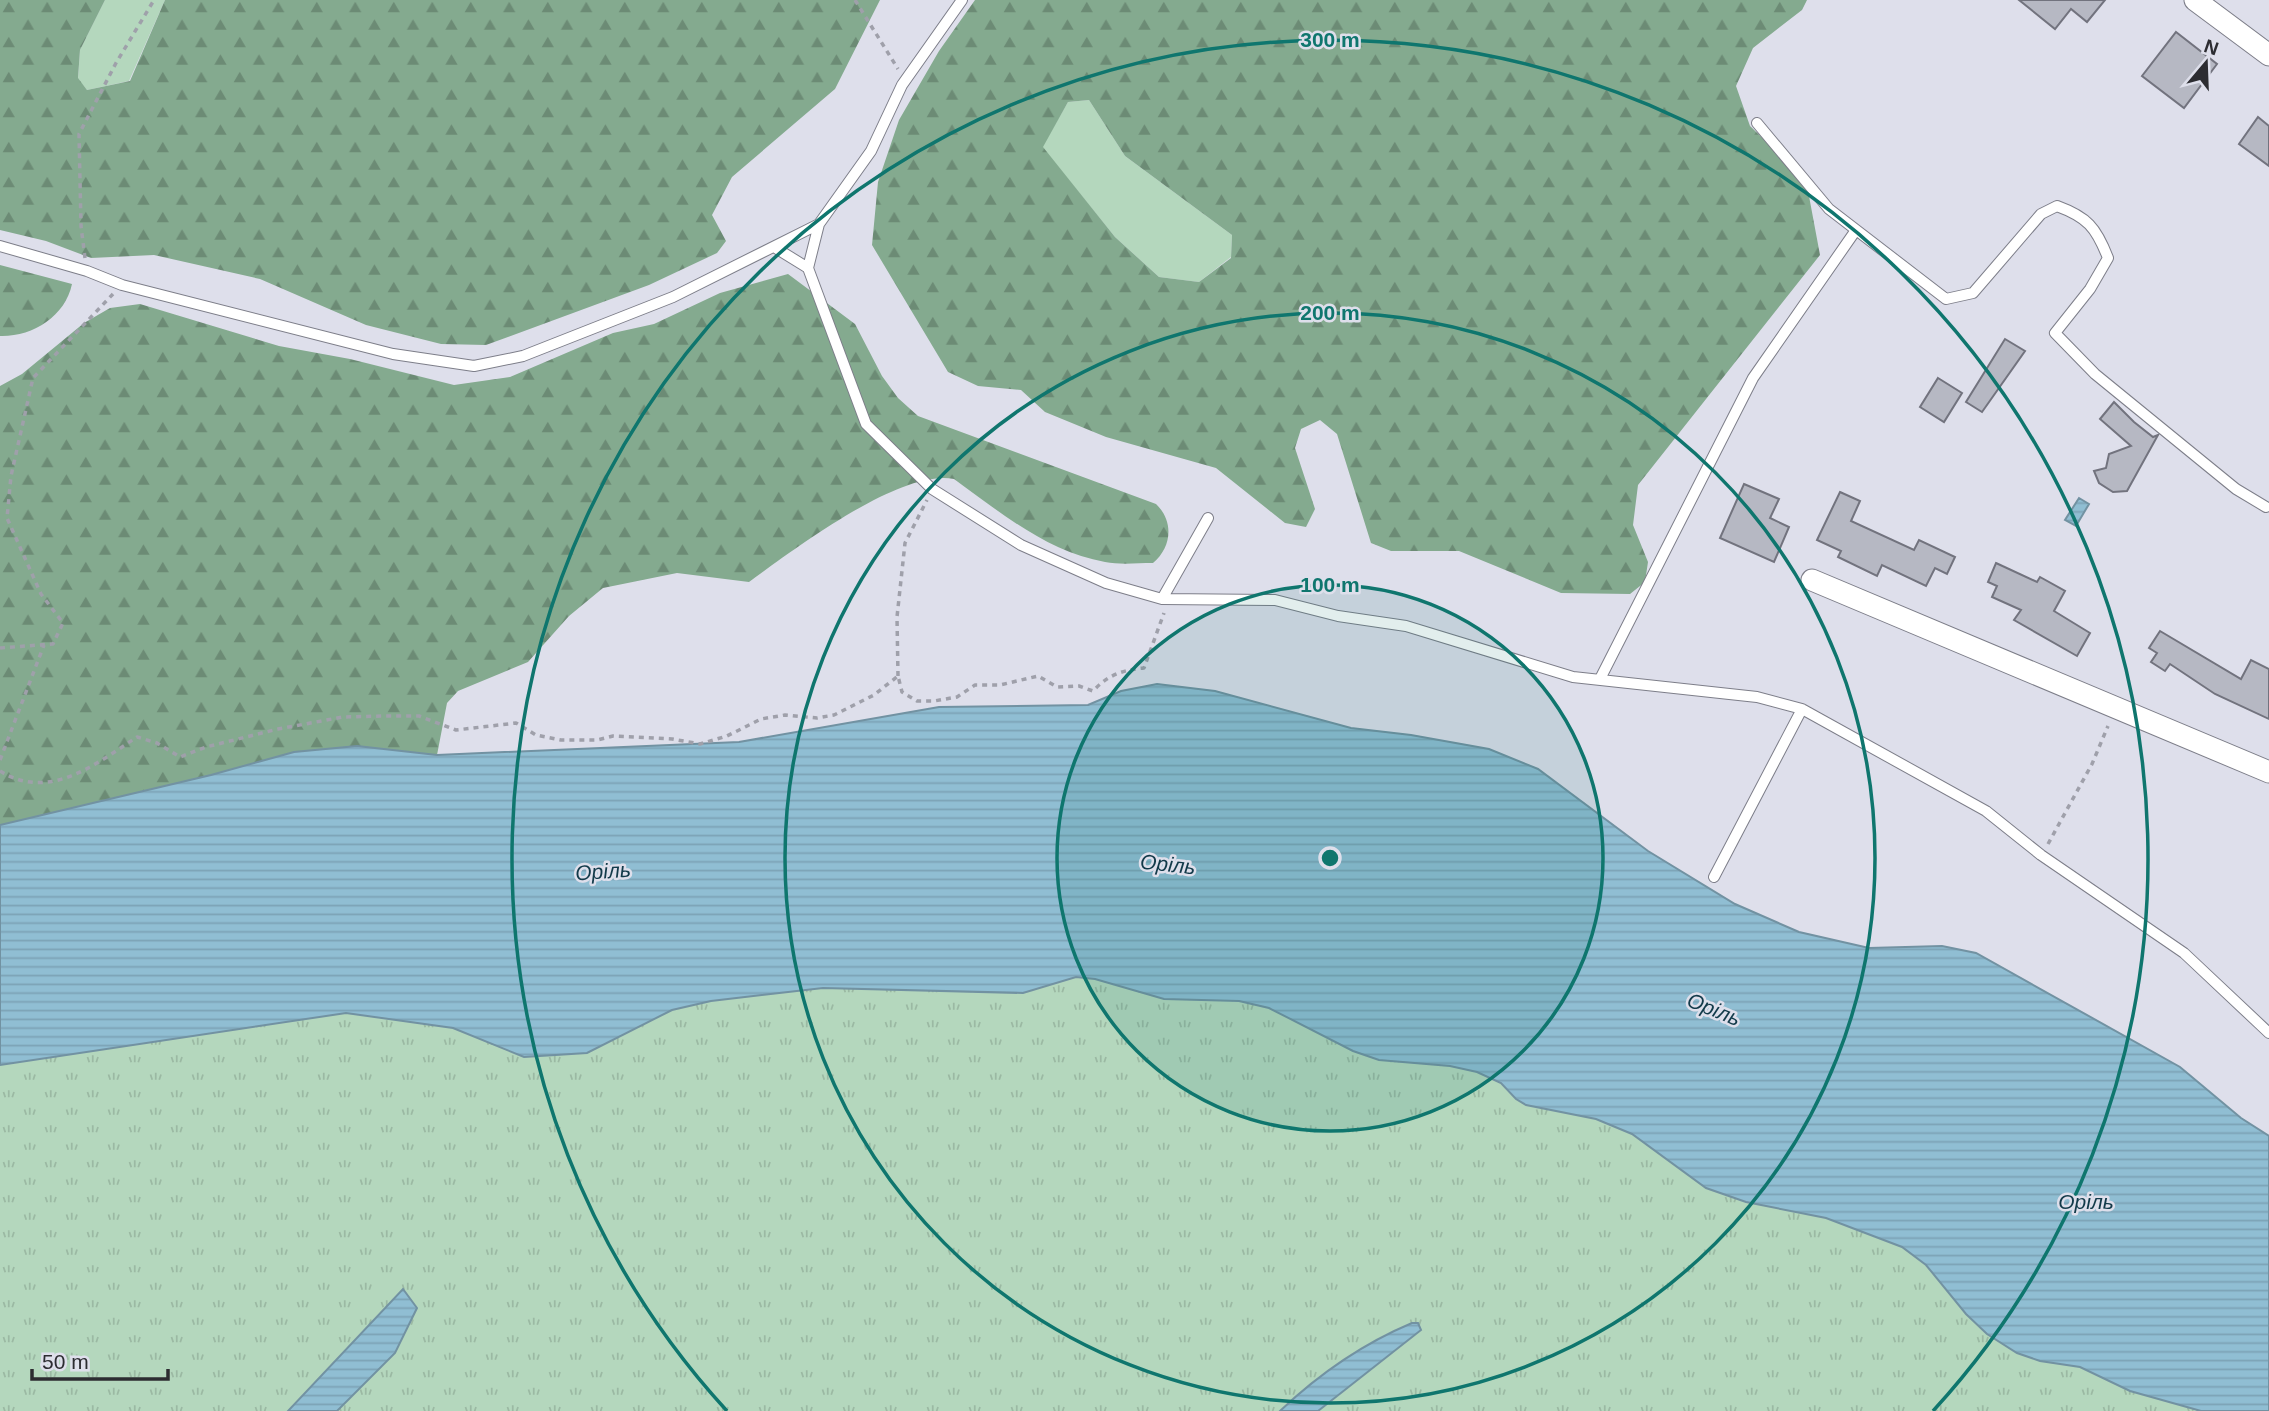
<svg xmlns="http://www.w3.org/2000/svg" width="2269" height="1411" font-family="Helvetica,sans-serif">
	<defs>
		<pattern id="forest-firs" width="22" height="20" patternUnits="userSpaceOnUse" patternTransform="scale(1.75)"><rect width="22" height="20" fill="#84aa8f"/><path d="M5 1l3.5 6h-7zM16 11l3.5 6h-7z" fill="#6c8b75"/></pattern>
		<pattern id="park-tufts" width="24" height="20" patternUnits="userSpaceOnUse" patternTransform="scale(1.75)"><rect width="24" height="20" fill="#b4d7bd"/><path d="M3 7l-1-3M5 7V3M7 7l1-3M15 17l-1-3M17 17v-4M19 17l1-3" fill="none" stroke="#9bb9a3"/></pattern>
		<pattern id="water-rules" width="6" height="5" patternUnits="userSpaceOnUse" patternTransform="scale(1.75)"><rect width="6" height="5" fill="#90bed3"/><path d="M0 2.5h6" fill="none" stroke="#7ca3b6"/></pattern>
	</defs>
	<rect width="100%" height="100%" fill="#dedfeb"/>
	<path fill="#b4d7bd" d="M105 0H165L129 81 87 90 78 79 80 50Z
		M1089 100 1125 156 1232 235 1231 257 1199 282 1159 277 1115 237 1042 147 1068 102Z"/>
	<path fill="url(#forest-firs)" fill-rule="evenodd" d="M0 0H105L80 50 78 78 87 90 130 81 165 0H880L835 89 732 177 712 215 726 241 717 253 649 285 486 345 441 344 366 325 260 279 154 255 91 258 46 241 0 230Z
		M975 0H1807L1802 10 1753 48 1736 86 1750 126 1806 180 1820 255 1638 485 1633 525 1648 562 1645 582 1630 594 1561 593 1459 551H1391L1371 543 1337 434 1320 420 1301 429 1295 448 1315 509 1306 527 1285 523 1216 468 1106 437 1045 412 1021 390 978 386 948 372 872 245 878 182 899 120 939 51ZM1089 100 1125 156 1232 235 1231 258 1199 282 1159 277 1115 237 1043 147 1068 102Z
		M0 265 72 284C65 317 32 337 0 336Z
		M788 274 855 324 882 376 898 398 918 416 1156 504C1174 521 1172 547 1153 563 1137 563 1120 565 1105 562 1047 552 1000 512 954 479 901 468 793 550 749 582L677 573 603 588 569 616 528 662 458 691 447 703 437 755 357 746 294 752 211 775 0 825V386L22 374 84 323 110 308 140 304 279 346 350 359 454 385 510 377 613 333 654 324 720 293Z"/>
	<path fill="url(#park-tufts)" d="M1157 684 1215 691 1351 728 1411 735 1489 749 1538 769 1648 851 1735 904 1799 932 1869 948 1942 946 1976 953 2180 1067 2241 1118 2269 1136V1411H0V825L211 775 294 752 357 746 437 755 739 742 939 707 1088 705 1121 691Z"/>
	<path fill="url(#water-rules)" stroke="#7292a2" stroke-width="2" d="M2079 498 2089 504 2076 526 2065 520Z
		M1157 684 1215 691 1351 728 1411 735 1489 749 1538 769 1648 851 1735 904 1799 932 1869 948 1942 946 1976 953 2180 1067 2241 1118 2269 1136V1411H2201L2130 1391 2080 1367 2040 1361 2017 1353 1987 1334 1966 1314 1926 1265 1902 1247 1826 1218 1746 1202 1706 1188 1632 1134 1596 1119 1526 1105 1516 1099 1501 1083 1477 1072 1450 1066 1379 1060 1353 1051 1269 1008 1239 1001 1164 999 1095 979 1076 977 1023 993 823 988 711 1001 672 1010 587 1053 524 1057 453 1028 346 1013 0 1065V825L211 775 294 752 357 746 437 755 739 742 939 707 1088 705 1121 691Z
		M403 1289 417 1308 395 1353 337 1411H288Z
		M1412 1323H1418L1421 1330 1318 1411H1280C1319 1374 1362 1344 1412 1323Z"/>
	<path fill="#b6b8c3" stroke="#72737e" stroke-width="2" d="M2019 0H2105L2087 22 2071 9 2055 29Z
		M2176 32 2217 64 2184 108 2142 76Z
		M2258 117 2269 126V166L2239 144Z
		M2005 339 2025 351 1982 412 1966 402Z
		M1938 378 1962 393 1944 422 1920 407Z
		M2114 402 2134 422 2153 437 2158 435 2127 491 2113 492 2099 483 2094 471 2106 468 2109 454 2131 446 2100 419Z
		M1744 484 1779 499 1770 518 1789 527 1774 562 1720 538Z
		M1840 492 1860 501 1851 521 1914 550 1919 540 1955 557 1947 574 1935 568 1926 586 1882 565 1877 576 1838 557 1841 551 1817 540Z
		M1996 563 2037 582 2040 577 2065 591 2054 611 2090 633 2077 656 2014 620 2021 610 1992 597 1997 586 1988 582Z
		M2160 631 2241 679 2251 660 2269 669V719L2215 694 2170 664 2165 671 2151 662 2157 653 2149 648Z"/>
	<g fill="none" stroke-linecap="round" stroke-linejoin="round">
		<defs>
			<path id="lane" d="M1757 123 1829 209 1946 299 1973 293 2041 214 2057 206C2087 217 2096 227 2108 258L2090 289 2055 333 2095 374 2236 489 2266 507
				M0 246 87 271 122 285 393 354 474 366 523 356 673 297 819 224 871 151 902 85 962 0
				M774 247 808 268 866 424 932 489 1021 545 1106 583 1162 599 1275 600 1338 616 1406 626 1573 677 1757 697 1802 709 1986 811 2041 855 2184 953 2269 1033
				M808 268 819 224
				M1162 599 1208 518
				M1600 679 1753 378 1856 230
				M1714 877 1802 709"/>
			<path id="street" d="M2195 0 2269 55
				M1812 580 2269 772"/>
		</defs>
		<use href="#lane" stroke="#7d7e89" stroke-width="12"/>
		<use href="#street" stroke="#7d7e89" stroke-width="23"/>
		<path stroke="#9fa0aa" stroke-width="3.5" stroke-dasharray="5 5" stroke-linecap="butt" d="M855 0 898 69
			M85 258 81 226 79 134 116 63 154 0
			M0 648 53 644 63 623 41 594 7 518 11 476 33 378 113 294
			M898 676 897 617 905 543 927 500
			M0 760 44 645
			M0 771C49 802 96 764 137 737L157 743 180 757 206 747 278 729 343 717 384 716H419L456 730 516 723 536 735 561 740H597L613 736 672 739 700 744 727 736 761 719 785 715 817 718 834 715 874 695 898 676 902 692 917 701H934L957 697 975 685H1000L1038 676 1057 687 1079 686 1093 691C1108 675 1122 670 1144 668L1164 613
			M2048 844 2092 764 2108 726"/>
		<use href="#lane" stroke="#fff" stroke-width="10"/>
		<use href="#street" stroke="#fff" stroke-width="21"/>
	</g>
	<circle cx="1330" cy="858" r="273" fill="#0f766e" fill-opacity=".12"/>
	<g fill="none" stroke="#0f766e" stroke-width="3.5">
		<circle cx="1330" cy="858" r="273"/>
		<circle cx="1330" cy="858" r="545"/>
		<path d="M727 1411A818 818 0 1 1 1933 1411"/>
	</g>
	<g text-anchor="middle" dominant-baseline="central" stroke-width="5" stroke-linejoin="round" paint-order="stroke">
		<g font-size="21" font-style="italic" fill="#123a4a" stroke="#dedfeb">
			<text transform="translate(1168 864) rotate(6)">Оріль</text>
			<text transform="translate(603 871) rotate(-4)">Оріль</text>
			<text transform="translate(1714 1009) rotate(22)">Оріль</text>
			<text x="2086" y="1201">Орiль</text>
		</g>
	</g>
	<circle cx="1330" cy="858" r="10" fill="#0f766e" stroke="#dedfeb" stroke-width="3.5"/>
	<g font-size="21" text-anchor="middle" font-weight="bold" fill="#0f766e" stroke="#dedfeb" stroke-width="5" stroke-linejoin="round" paint-order="stroke">
		<text x="1330" y="47">300 m</text>
		<text x="1330" y="320">200 m</text>
		<text x="1330" y="592">100 m</text>
	</g>
	<g transform="translate(2206 63) rotate(19)" stroke="#dedfeb" stroke-width="5" paint-order="stroke">
	<path d="M0-5L12 26L0 18L-12 26Z" fill="#2c2c31"/>
	<text y="-10" font-size="19" font-weight="bold" text-anchor="middle" fill="#2c2c31">N</text>
	</g>
	<path d="M32 1369v10h136v-10" fill="none" stroke="#2c2c31" stroke-width="3.5"/>
	<text x="42" y="1369" font-size="21" fill="#2c2c31" stroke="#dedfeb" stroke-width="5" paint-order="stroke">50 m</text>
</svg>
